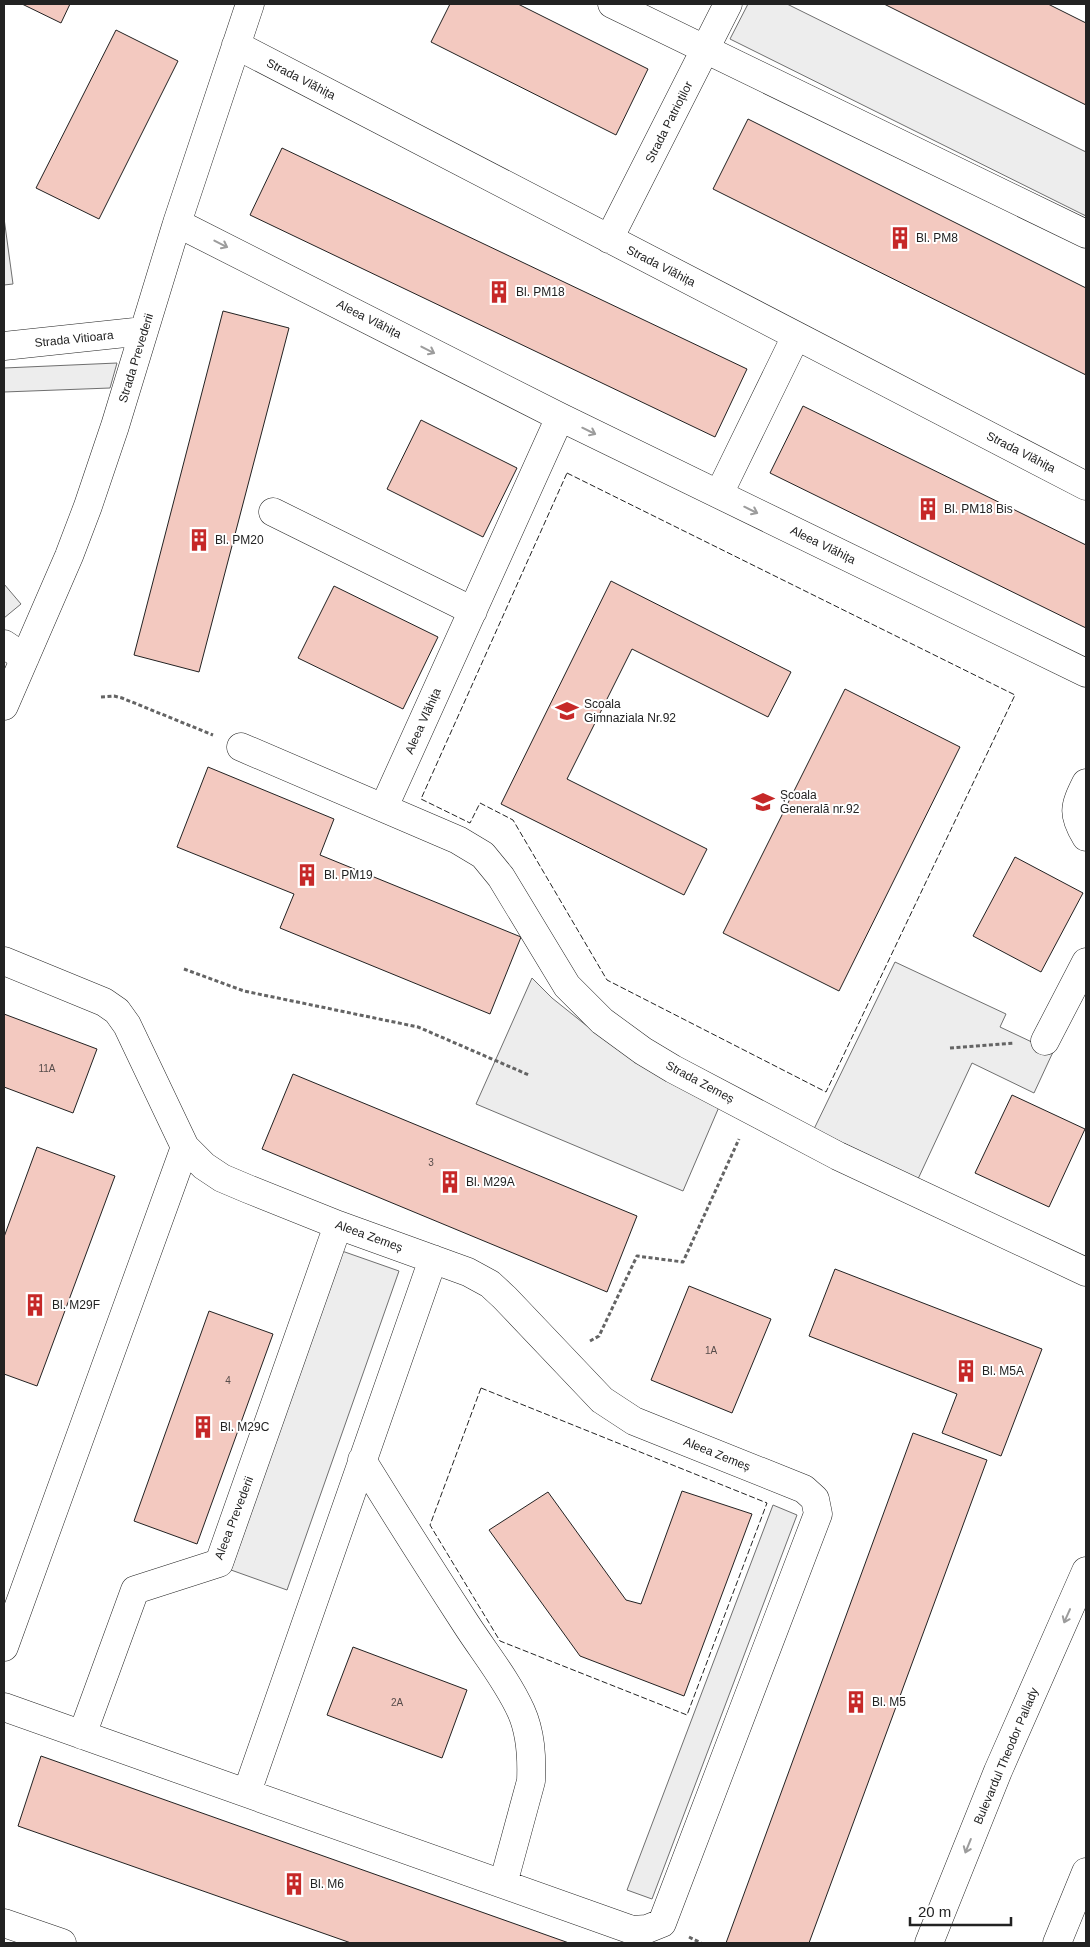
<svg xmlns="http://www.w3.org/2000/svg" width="1090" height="1947" font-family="Helvetica,sans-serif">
	<rect width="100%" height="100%" fill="#fff"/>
	<path fill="#ededed" stroke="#6f6f6f" d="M748 4H787L1086 152V216L730 39Z
		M4 218 13 284 4 285Z
		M117 363 110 388 4 392V368Z
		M4 584 21 604 4 618Z
		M895 962 1006 1014 1000 1027 1053 1052 1034 1093 972 1063 918 1179 814 1129Z
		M532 978 552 998 592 1030 722 1100 683 1191 476 1104Z
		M342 1251 399 1271 287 1590 231 1570Z
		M773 1505 797 1515 652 1899 627 1890Z"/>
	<path fill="#f3c9c0" stroke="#222" d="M22 4H70L61 23Z
		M450 4H518L648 69 616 135 431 42Z
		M884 4H1048L1086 23V105Z
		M116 30 178 61 99 219 36 188Z
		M748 119 1086 288V375L713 189Z
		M282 148 747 369 715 437 250 215Z
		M223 311 289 328 199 672 134 655Z
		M803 406 1086 545V628L770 473Z
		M421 420 517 468 483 537 387 489Z
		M611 581 791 672 768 717 632 649 567 779 707 849 684 895 501 804Z
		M334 586 438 637 403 709 298 658Z
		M845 689 960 747 839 991 723 933Z
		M208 767 334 819 320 855 521 937 490 1014 280 928 294 894 177 847Z
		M1015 857 1083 893 1041 972 973 936Z
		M4 1014 97 1049 73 1113 4 1087Z
		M293 1074 637 1216 607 1292 262 1149Z
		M1012 1095 1085 1129 1049 1207 975 1173Z
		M37 1147 115 1176 37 1386 4 1374V1237Z
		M835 1269 1042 1349 1001 1456 942 1433 957 1394 809 1336Z
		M689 1286 771 1319 732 1413 651 1380Z
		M209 1311 273 1334 197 1544 134 1521Z
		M913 1433 987 1460 809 1943H726Z
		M682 1491 752 1514 684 1696 580 1656 489 1530 548 1492 626 1600 641 1604Z
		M353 1647 467 1690 442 1758 327 1715Z
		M41 1756 569 1943H351L18 1826Z"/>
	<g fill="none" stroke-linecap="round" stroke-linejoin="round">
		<defs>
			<path id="minor" d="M612 4 1086 234
				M236 45 1086 486
				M177 223 560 417 1086 673
				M609 239 728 4
				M4 346 144 331
				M719 494 796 336
				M273 512 473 611
				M4 644 25 658
				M4 706 69 556 88 506 115 426 177 223 250 4
				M241 747 458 840 483 855 501 877 567 986 602 1021 643 1051 673 1069 838 1156 1086 1272
				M1086 783C1074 807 1072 814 1086 837
				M384 807 560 417
				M4 961 104 1002 117 1011 127 1025 185 1147 204 1166 222 1178 248 1189 338 1225 468 1272 490 1284 505 1298 602 1400 634 1421 804 1489 815 1499 818 1514 662 1923 647 1929 632 1930 4 1707
				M1045 1041 1086 962
				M362 1460C396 1515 431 1570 466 1624 484 1652 507 1680 521 1711 531 1733 532 1757 531 1781L503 1884
				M4 1647 185 1147
				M82 1735 135 1590 219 1563 338 1225
				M247 1792 433 1259
				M4 1923 62 1943"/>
			<path id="major" d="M929 1943 998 1771 1086 1571
				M1057 1943 1086 1872"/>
		</defs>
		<use href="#minor" stroke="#222" stroke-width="29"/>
		<use href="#major" stroke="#222" stroke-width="29"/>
		<path stroke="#646464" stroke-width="3" stroke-dasharray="4 2.5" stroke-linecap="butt" d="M101 697 114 696 122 698 213 735
			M184 969 244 991 418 1027 529 1075
			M950 1048 1014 1043
			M590 1341 599 1336 637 1256 683 1262 739 1139
			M689 1937 701 1943"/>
		<use href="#minor" stroke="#fff" stroke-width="28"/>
		<use href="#major" stroke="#fff" stroke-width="28"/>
		<path stroke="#222" stroke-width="1" stroke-dasharray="6 2.5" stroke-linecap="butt" d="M567 473 1015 695 826 1092 607 980 513 820 480 803 470 823 421 799Z
			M481 1388 767 1503 687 1715 500 1641 430 1525Z"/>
	</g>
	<defs><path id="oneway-shaft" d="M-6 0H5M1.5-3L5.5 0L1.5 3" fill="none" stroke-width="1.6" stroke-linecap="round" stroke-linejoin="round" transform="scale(1.25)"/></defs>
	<g stroke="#9c9c9c">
		<use href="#oneway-shaft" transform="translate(221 244) rotate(27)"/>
		<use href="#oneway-shaft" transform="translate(428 350) rotate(27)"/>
		<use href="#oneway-shaft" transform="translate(589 431) rotate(26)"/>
		<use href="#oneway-shaft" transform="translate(751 510) rotate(26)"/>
		<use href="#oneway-shaft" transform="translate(1067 1616) rotate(114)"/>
		<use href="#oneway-shaft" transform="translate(968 1846) rotate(112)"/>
	</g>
	<defs>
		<symbol id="building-bare" viewBox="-9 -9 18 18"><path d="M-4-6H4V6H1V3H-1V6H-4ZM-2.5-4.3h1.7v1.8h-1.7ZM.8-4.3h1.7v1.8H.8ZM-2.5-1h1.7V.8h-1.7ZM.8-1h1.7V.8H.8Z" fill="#c62828" stroke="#fff" stroke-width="2.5" paint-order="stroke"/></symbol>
		<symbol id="school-bare" viewBox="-9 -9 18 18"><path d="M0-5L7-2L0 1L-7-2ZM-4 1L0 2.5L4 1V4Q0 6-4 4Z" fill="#c62828" stroke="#fff" stroke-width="2.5" paint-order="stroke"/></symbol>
	</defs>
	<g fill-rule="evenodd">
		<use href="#building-bare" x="884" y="222" width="32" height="32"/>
		<use href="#building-bare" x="483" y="276" width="32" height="32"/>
		<use href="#building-bare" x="912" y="493" width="32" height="32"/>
		<use href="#building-bare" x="183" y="524" width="32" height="32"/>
		<use href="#school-bare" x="551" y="695" width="32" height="32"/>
		<use href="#school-bare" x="747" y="786" width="32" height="32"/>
		<use href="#building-bare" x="291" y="859" width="32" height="32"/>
		<use href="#building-bare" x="434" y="1166" width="32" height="32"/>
		<use href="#building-bare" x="19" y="1289" width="32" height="32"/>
		<use href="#building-bare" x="950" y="1355" width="32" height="32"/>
		<use href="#building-bare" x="187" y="1411" width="32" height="32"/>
		<use href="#building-bare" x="840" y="1686" width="32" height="32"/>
		<use href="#building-bare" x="278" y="1868" width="32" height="32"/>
	</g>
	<g text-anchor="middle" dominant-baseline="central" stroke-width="4" stroke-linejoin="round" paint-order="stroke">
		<g font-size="10" fill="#564c4a">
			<text x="47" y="1068">11A</text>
			<text x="431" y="1162">3</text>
			<text x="711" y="1350">1A</text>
			<text x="228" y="1380">4</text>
			<text x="397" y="1702">2A</text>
		</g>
		<g font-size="12" fill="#222" stroke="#fff">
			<text transform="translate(301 79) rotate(27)">Strada Vlăhița</text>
			<text transform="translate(669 122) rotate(-63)">Strada Patrioților</text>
			<text transform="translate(661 266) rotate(27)">Strada Vlăhița</text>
			<text transform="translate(369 319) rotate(27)">Aleea Vlăhița</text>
			<text transform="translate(74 339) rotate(-6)">Strada Vitioara</text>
			<text transform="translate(136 358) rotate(-73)">Strada Prevederii</text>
			<text transform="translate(1021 452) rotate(27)">Strada Vlăhița</text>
			<text transform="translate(823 545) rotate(26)">Aleea Vlăhița</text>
			<text transform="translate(423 721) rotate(-66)">Aleea Vlăhița</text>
			<text transform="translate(700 1082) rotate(28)">Strada Zemeș</text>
			<text transform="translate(369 1236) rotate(20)">Aleea Zemeș</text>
			<text transform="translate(717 1454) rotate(22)">Aleea Zemeș</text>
			<text transform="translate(234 1518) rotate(-69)">Aleea Prevederii</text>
			<text transform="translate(1006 1756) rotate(-67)">Bulevardul Theodor Pallady</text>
		</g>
		<g font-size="12" fill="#222" stroke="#fff" text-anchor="start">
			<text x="916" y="238">Bl. PM8</text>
			<text x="516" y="292">Bl. PM18</text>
			<text x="944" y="509">Bl. PM18 Bis</text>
			<text x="215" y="540">Bl. PM20</text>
			<text x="584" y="704">Scoala<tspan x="584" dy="14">Gimnaziala Nr.92</tspan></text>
			<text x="780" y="795">Școala<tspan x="780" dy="14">Generală nr.92</tspan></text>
			<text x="324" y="875">Bl. PM19</text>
			<text x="466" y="1182">Bl. M29A</text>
			<text x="52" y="1305">Bl. M29F</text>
			<text x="982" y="1371">Bl. M5A</text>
			<text x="220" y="1427">Bl. M29C</text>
			<text x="872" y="1702">Bl. M5</text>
			<text x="310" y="1884">Bl. M6</text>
		</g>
	</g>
	<rect width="1090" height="1947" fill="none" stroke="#222222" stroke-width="10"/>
	<path d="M910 1917v8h101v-8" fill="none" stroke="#222222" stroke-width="2.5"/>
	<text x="918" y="1917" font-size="15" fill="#222222" stroke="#ffffff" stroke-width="4" paint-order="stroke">20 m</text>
</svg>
